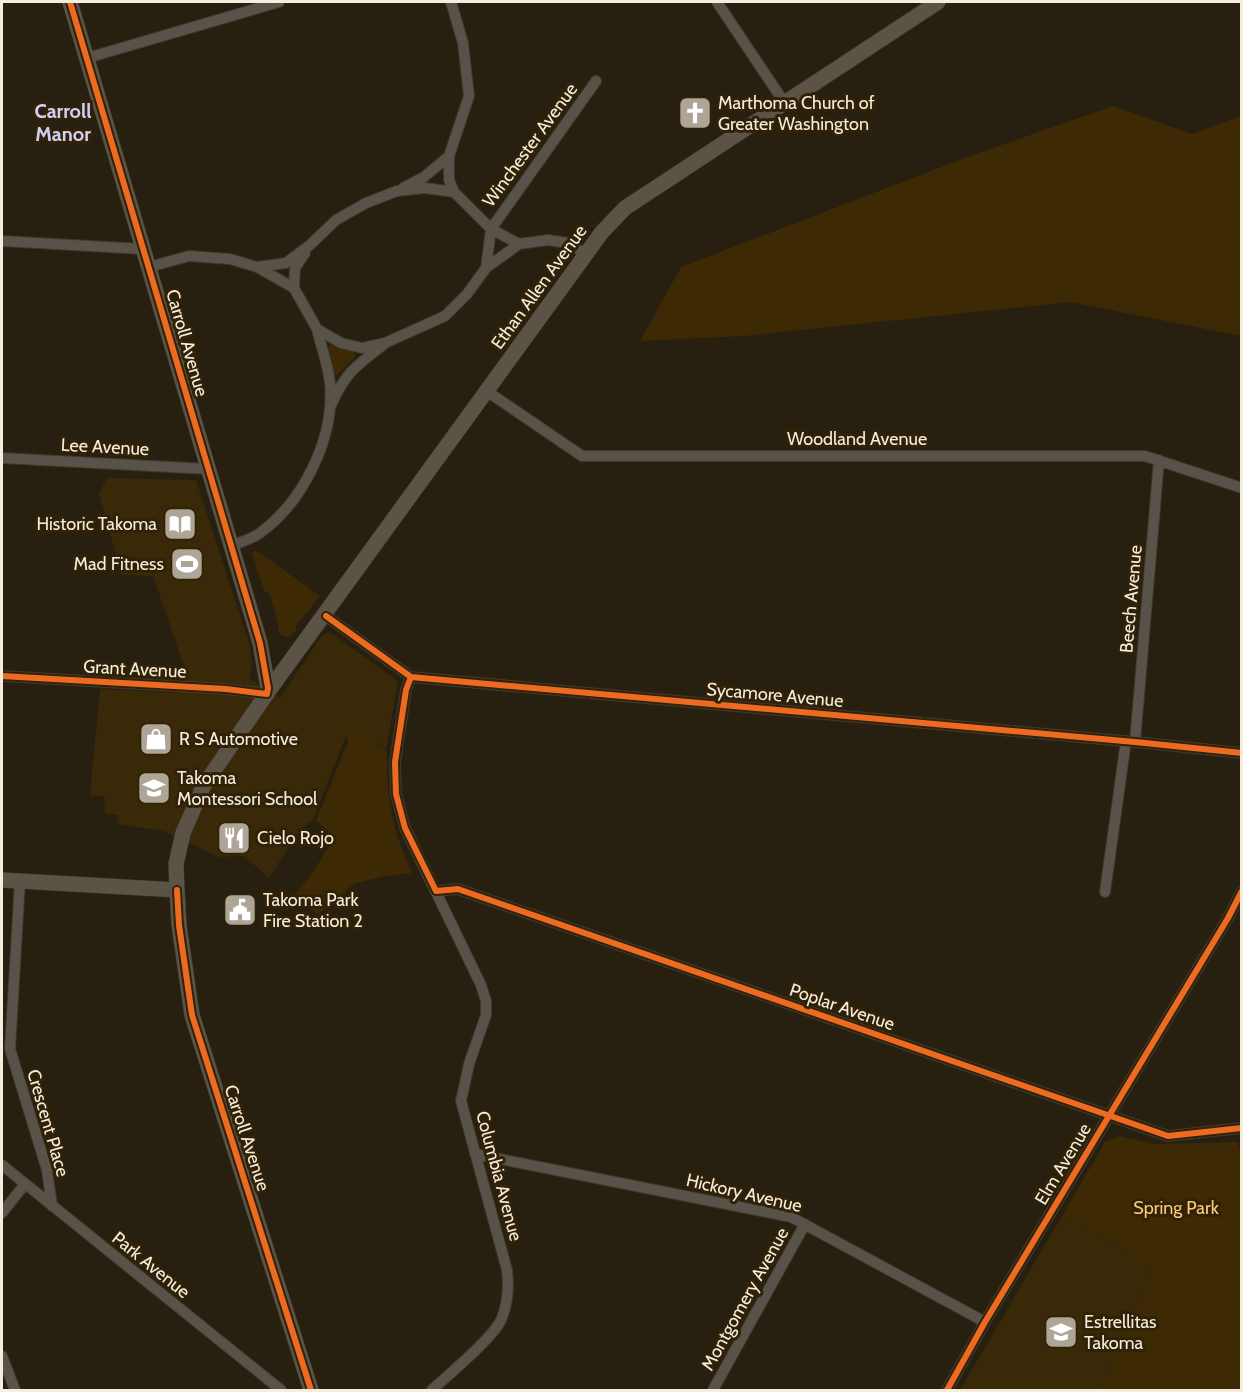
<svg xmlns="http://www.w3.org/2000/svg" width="1243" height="1392" font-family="Cabin,sans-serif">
	<rect width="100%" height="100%" fill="#271f10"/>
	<path fill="#3a2909" d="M107 478 196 480 250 646 252 662 250 679 280 698 323 634 331 633 398 681 386 749 354 730 345 738 313 820 300 829 269 878 244 856 219 857 163 831 117 824 118 815 105 813 104 797 90 795 100 689 179 693 185 669 153 576 121 575 99 493Z
		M1063 1214 1130 1251 1153 1273 1102 1390H960Z"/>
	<path fill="#3d2a05" d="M1113 106 1192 134 1241 116V336L1070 302 744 336 640 341 681 267 970 156Z
		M331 345 353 351 355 354V357L337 375 332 374 328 347Z
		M256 550 320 596 296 626V630L290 637 282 636 279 633 278 623 270 595 264 590 252 553Z
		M345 725 354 727 387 751C386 797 393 832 412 873L386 876 353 884 334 904 317 914 294 895 312 874 335 836 316 821 348 741Z
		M1120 1136 1154 1144 1238 1142 1242 1160 1241 1390H1102L1153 1273 1130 1251 1063 1214 1105 1142Z"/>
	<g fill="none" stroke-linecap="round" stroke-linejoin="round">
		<defs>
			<path id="minor" d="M451 2 463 43 469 96 449 156V180L454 192
				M717 2 784 102
				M87 58 279 2
				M403 188 424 177 449 156
				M2 241 143 249
				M149 267 189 256 230 259 257 267 294 288 317 329 341 343 362 348 385 343 445 316 467 294 486 268 519 244 548 240 568 243 586 254
				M257 267 286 263 310 245 336 220 366 203 397 191 425 188 454 192 491 229 519 244
				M486 268 491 229 596 81
				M294 288 295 268 305 253
				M488 392 582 456H1145L1242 488
				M331 405C346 372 355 367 383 345
				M2 458 208 469
				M231 546C240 542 252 539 260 533 304 501 335 437 330 383 328 365 321 346 317 329
				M326 616 411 677 1135 742 1242 753
				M2 676 226 689 267 694
				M411 677 406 690 395 762 396 794 405 828 481 985 486 1001V1015L469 1064 461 1101 507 1270C509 1287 508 1304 501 1320 493 1338 448 1375 432 1390
				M1135 742 1159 460
				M20 881 10 1049 47 1170 52 1206
				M436 891 458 889 1168 1136 1242 1128
				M1105 892 1126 741
				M475 1154 791 1217 985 1322
				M2 1165 281 1390
				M2 1213 25 1184
				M2 1356 15 1390
				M713 1390 805 1224
				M947 1390 985 1322 1228 918 1242 891"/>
			<path id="secondary" d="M70 2 260 643 268 688 267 694
				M2 880 177 890
				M311 1390 192 1015 179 925 177 890 176 864 183 833 204 785 270 689 602 232 625 208 938 2"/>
		</defs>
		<use href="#minor" stroke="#3d382e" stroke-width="12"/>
		<use href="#secondary" stroke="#3d382e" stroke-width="16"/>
		<use href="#minor" stroke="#585248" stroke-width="10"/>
		<use href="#secondary" stroke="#5a5346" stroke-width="15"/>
		<defs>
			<path id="cycleway" d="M326 616 411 677 1135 742 1242 753
				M2 676 226 689 267 694 268 688 260 643 70 2
				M411 677 406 690 395 762 396 794 405 828 436 891 458 889 1168 1136 1242 1128
				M177 890 179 925 192 1015 311 1390
				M947 1390 985 1322 1228 918 1242 891"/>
		</defs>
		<use href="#cycleway" stroke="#302207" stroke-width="10"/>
		<use href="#cycleway" stroke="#ed6a23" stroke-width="6"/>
	</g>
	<defs>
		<symbol id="church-square" viewBox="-11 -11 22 22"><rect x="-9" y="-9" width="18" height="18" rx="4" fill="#aea596" stroke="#302207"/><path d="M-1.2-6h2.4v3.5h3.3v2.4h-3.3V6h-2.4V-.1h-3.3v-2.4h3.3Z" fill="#fff"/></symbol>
		<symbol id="library-square" viewBox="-11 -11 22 22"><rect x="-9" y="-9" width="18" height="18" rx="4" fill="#aea596" stroke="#302207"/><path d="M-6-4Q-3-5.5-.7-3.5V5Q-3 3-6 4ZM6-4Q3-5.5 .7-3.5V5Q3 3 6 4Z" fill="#fff"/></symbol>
		<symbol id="stadium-square" viewBox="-11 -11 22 22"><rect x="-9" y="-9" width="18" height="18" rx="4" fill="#aea596" stroke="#302207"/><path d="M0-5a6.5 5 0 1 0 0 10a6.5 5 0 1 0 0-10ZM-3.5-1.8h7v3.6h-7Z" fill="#fff"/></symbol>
		<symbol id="shop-square" viewBox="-11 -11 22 22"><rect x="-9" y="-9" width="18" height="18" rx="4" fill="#aea596" stroke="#302207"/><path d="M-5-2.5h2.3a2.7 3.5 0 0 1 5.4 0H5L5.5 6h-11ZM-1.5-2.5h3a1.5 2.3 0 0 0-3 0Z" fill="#fff"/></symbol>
		<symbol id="school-square" viewBox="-11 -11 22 22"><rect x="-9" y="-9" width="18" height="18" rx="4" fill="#aea596" stroke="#302207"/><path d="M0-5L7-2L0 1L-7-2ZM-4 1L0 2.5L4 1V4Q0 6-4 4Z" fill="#fff"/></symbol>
		<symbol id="restaurant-square" viewBox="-11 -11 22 22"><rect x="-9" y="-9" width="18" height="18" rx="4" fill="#aea596" stroke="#302207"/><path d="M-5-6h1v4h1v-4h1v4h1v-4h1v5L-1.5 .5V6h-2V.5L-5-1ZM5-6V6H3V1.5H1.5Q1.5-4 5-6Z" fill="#fff"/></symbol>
		<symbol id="civic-square" viewBox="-11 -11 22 22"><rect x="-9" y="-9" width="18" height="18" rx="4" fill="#aea596" stroke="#302207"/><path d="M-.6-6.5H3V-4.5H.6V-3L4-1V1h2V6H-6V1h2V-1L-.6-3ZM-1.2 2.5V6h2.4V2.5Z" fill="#fff"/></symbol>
	</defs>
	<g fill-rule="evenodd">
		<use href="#church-square" x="676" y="94" width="38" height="38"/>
		<use href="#library-square" x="161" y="505" width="38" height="38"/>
		<use href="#stadium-square" x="168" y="545" width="38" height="38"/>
		<use href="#shop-square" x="137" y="720" width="38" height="38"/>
		<use href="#school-square" x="135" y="769" width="38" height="38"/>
		<use href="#restaurant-square" x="215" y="819" width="38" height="38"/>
		<use href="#civic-square" x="221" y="891" width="38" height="38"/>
		<use href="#school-square" x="1042" y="1313" width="38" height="38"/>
	</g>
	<g text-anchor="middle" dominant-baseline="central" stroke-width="6" stroke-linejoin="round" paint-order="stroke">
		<g font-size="18" fill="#f7edde" stroke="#302207" text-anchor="start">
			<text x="718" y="103">Marthoma Church of<tspan x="718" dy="21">Greater Washington</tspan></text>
			<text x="157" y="524" text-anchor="end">Historic Takoma</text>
			<text x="164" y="564" text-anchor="end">Mad Fitness</text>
			<text x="179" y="739">R S Automotive</text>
			<text x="177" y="778">Takoma<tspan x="177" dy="21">Montessori School</tspan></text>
			<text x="257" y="838">Cielo Rojo</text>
			<text x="263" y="900">Takoma Park<tspan x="263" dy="21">Fire Station 2</tspan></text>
			<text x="1084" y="1322">Estrellitas<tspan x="1084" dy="21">Takoma</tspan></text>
		</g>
		<g font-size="18" fill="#f7edde" stroke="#302207">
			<text transform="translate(530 145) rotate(-54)">Winchester Avenue</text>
			<text transform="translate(539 287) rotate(-54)">Ethan Allen Avenue</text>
			<text transform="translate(187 343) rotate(74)">Carroll Avenue</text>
			<text x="857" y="439">Woodland Avenue</text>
			<text transform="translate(105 447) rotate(3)">Lee Avenue</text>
			<text transform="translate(1131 599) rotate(-85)">Beech Avenue</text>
			<text transform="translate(135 669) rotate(3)">Grant Avenue</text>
			<text transform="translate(775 695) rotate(5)">Sycamore Avenue</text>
			<text transform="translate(842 1007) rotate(19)">Poplar Avenue</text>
			<text transform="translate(48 1123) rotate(74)">Crescent Place</text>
			<text transform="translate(247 1138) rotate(72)">Carroll Avenue</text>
			<text transform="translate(1063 1164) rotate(-59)">Elm Avenue</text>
			<text transform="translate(499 1176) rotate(75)">Columbia Avenue</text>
			<text transform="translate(744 1193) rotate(13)">Hickory Avenue</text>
			<text transform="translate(151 1265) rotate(39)">Park Avenue</text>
			<text transform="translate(745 1299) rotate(-61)">Montgomery Avenue</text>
		</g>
		<g font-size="18" fill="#fccb77" stroke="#302207">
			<text x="1176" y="1208">Spring Park</text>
		</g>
		<g font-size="20" font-weight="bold" fill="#d2cdf8" stroke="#302207">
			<text x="63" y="111">Carroll<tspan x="63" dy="23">Manor</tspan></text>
		</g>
	</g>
	<rect width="1243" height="1392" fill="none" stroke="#f7edde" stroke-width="6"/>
</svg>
